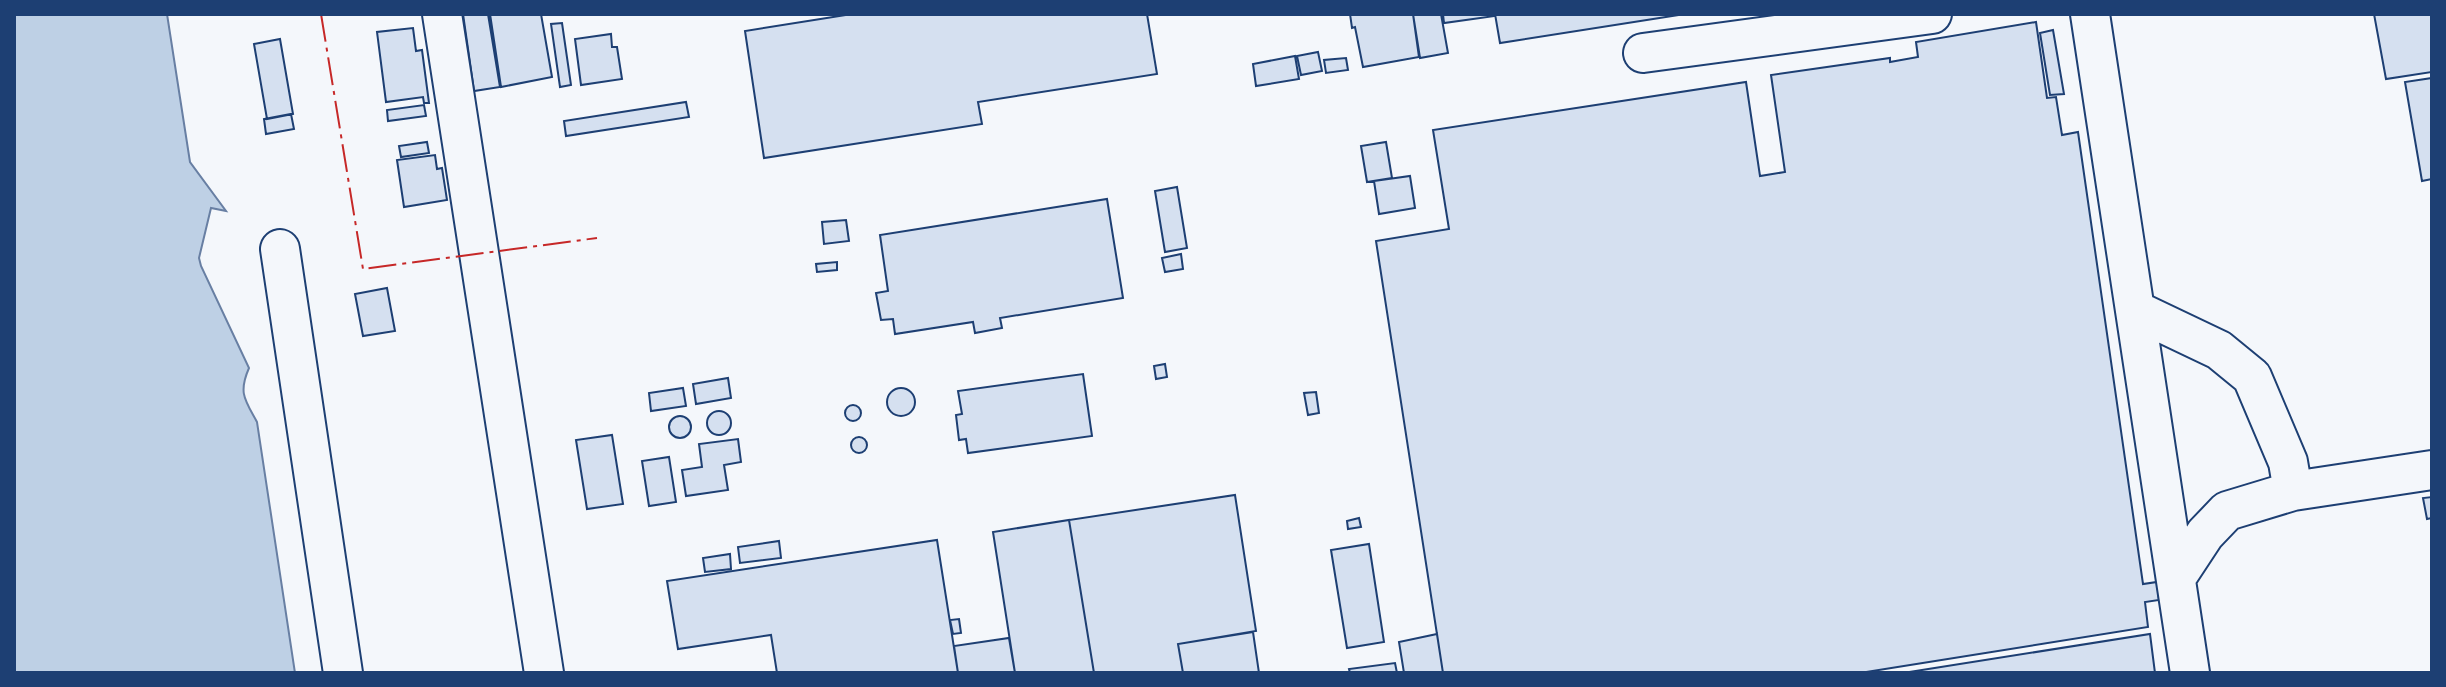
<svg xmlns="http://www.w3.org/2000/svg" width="2446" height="687" font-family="'DejaVu Sans',sans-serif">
	<rect width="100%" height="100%" fill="#f4f7fb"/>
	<path fill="#bed0e5" stroke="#687fa3" stroke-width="2" d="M14 14H167L190 162 226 211 211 208 199 258 201 266 249 368C238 393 245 400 257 422L295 673H14Z"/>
	<path fill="#d5e0f0" stroke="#1d3f73" stroke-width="2" d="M463 14H488L500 87 474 91Z
		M490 14H541L552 77 501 87Z
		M852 14H1147L1157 74 978 102 982 124 764 158 745 31Z
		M1350 14H1413L1419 57 1363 67 1355 27 1352 28Z
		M1413 14H1441L1448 53 1420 58Z
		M1443 14H1495V16L1444 23Z
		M1495 14H1685L1500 43Z
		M2374 14H2432V72L2386 79Z
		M2036 22 2047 98 2056 97 2062 135 2078 132 2143 584 2157 582 2159 600 2145 602 2148 627 1860 673H1443L1376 241 1449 229 1433 130 1746 82 1760 176 1785 172 1771 75 1890 58V62L1918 57 1916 42Z
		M562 23 571 85 560 87 551 24Z
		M413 28 416 51 422 50 429 103H424L423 97 386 102 377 32Z
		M2053 30 2064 94 2050 95 2040 33Z
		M611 34 612 47H617L622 79 581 85 575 39Z
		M280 39 293 114 267 119 254 44Z
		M1318 52 1322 71 1301 75 1297 56Z
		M1295 56 1299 79 1256 86 1253 64Z
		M1346 58 1348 70 1326 73 1324 60Z
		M2432 78V179L2422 181 2405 82Z
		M686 102 689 117 566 136 564 121Z
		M424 105 426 116 388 121 387 110Z
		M291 114 294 129 266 134 264 119Z
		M427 142 429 153 401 157 399 146Z
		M1386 142 1392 178 1367 182 1361 146Z
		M435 155 437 169 442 168 447 200 404 207 397 160Z
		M1410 176 1415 208 1379 214 1374 181Z
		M1177 187 1187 248 1165 252 1155 191Z
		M1107 199 1123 298 1000 318 1002 328 975 333 973 322 895 334 893 319 881 320 876 293 888 291 880 235Z
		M846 220 849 241 824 244 822 222Z
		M1181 254 1183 269 1165 272 1162 258Z
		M837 262V270L817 272 816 264Z
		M387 288 395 331 363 336 355 294Z
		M1165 364 1167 377 1156 379 1154 366Z
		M1083 374 1092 436 968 453 966 439 959 440 956 415 962 414 958 391Z
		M728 378 731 398 696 404 693 384Z
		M887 402a14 14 0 1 1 28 0a14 14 0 1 1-28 0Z
		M683 388 686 406 651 411 649 393Z
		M1316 392 1319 413 1308 415 1304 393Z
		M845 413a8 8 0 1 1 16 0a8 8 0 1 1-16 0Z
		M707 423a12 12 0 1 1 24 0a12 12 0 1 1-24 0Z
		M669 427a11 11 0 1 1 22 0a11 11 0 1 1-22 0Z
		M612 435 623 504 587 509 576 440Z
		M851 445a8 8 0 1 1 16 0a8 8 0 1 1-16 0Z
		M738 439 741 462 724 465 728 490 686 496 682 470 702 467 699 444Z
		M669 457 676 502 649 506 642 461Z
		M1235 495 1256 631 1178 644 1183 673H1094L1069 520Z
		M2432 497V518L2427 519 2423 498Z
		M1359 518 1361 527 1348 529 1347 521Z
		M1069 520 1094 673H1015L993 532Z
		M937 540 958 673H777L771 635 678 649 667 581Z
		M779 541 781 558 740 563 738 547Z
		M1369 544 1384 642 1347 648 1331 550Z
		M730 554 731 569 705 572 703 558Z
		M959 619 961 633 953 634 950 620Z
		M1253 632 1259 673H1183L1178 644Z
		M1437 634 1443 673H1404L1399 642Z
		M2150 634 2155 673H1903Z
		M1009 638 1015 673H958L954 646Z
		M1395 663 1397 673H1350L1349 669Z"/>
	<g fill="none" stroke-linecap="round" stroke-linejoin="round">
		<defs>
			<path id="minor" d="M442 14 544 673
				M2090 14 2190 673
				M1643 53 1932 14
				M280 249 343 673
				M2135 310 2219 350 2252 377 2288 462 2293 491
				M2176 578 2205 534 2227 511 2293 491 2432 470"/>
		</defs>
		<use href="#minor" stroke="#1d3f73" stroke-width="42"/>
		<use href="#minor" stroke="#f4f7fb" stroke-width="38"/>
		<path stroke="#c62828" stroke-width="2" stroke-dasharray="28 6 4 6" stroke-linecap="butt" d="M321 14 363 269 597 238"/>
	</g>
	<rect width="2446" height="687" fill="none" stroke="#1d3f73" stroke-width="32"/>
</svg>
